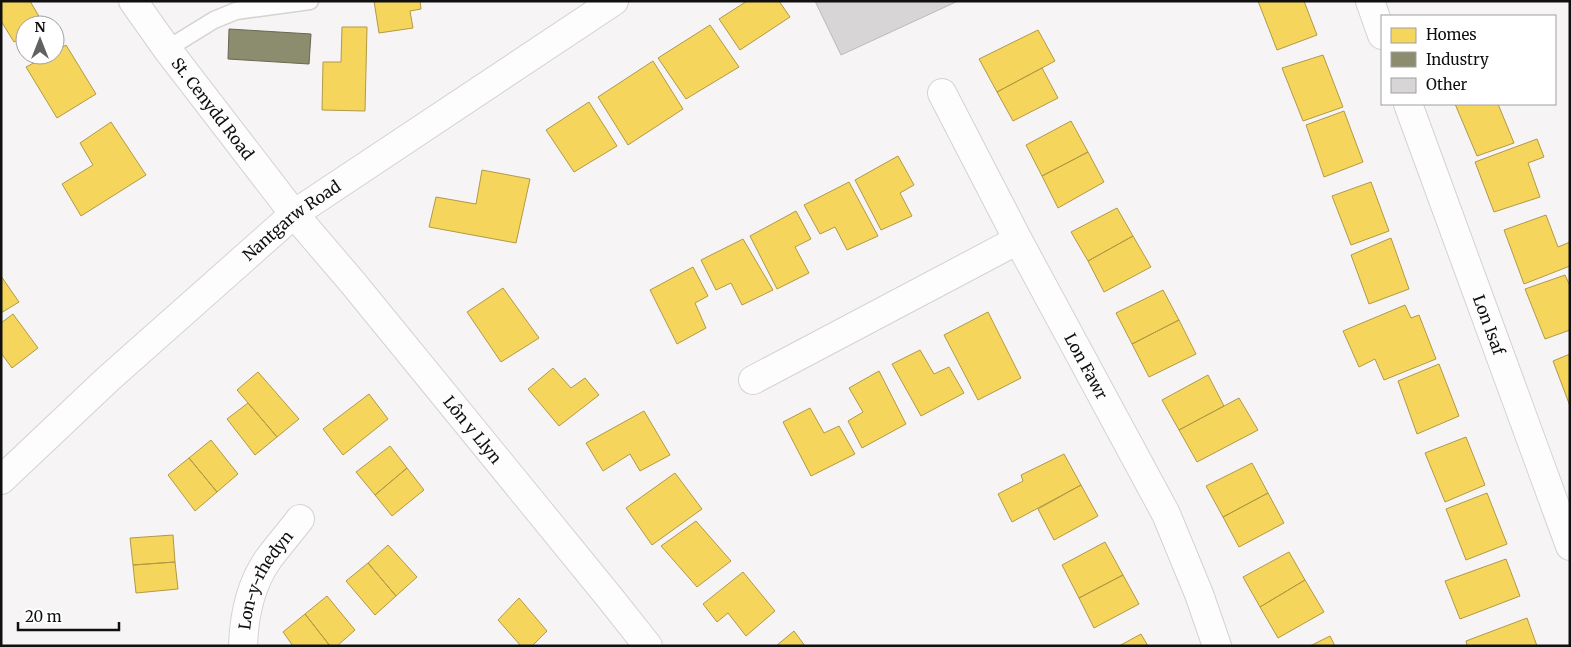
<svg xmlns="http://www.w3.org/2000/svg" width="1571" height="647" font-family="Merriweather,serif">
	<rect width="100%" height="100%" fill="#f7f4f5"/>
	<path fill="#f6d55c" stroke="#b19a45" d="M1 1H30L44 25H25V36L14 42 1 21Z
		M374 1H420L421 9 410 11 413 28 379 33Z
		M747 1H779L790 17 740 50 719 19Z
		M1258 1H1304L1317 35 1277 50Z
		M710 25 739 67 686 99 658 58Z
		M342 27H367L365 111 322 110 323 62H341Z
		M1038 30 1055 61 997 92 979 59Z
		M66 45 96 94 57 118 26 67 49 55H55V52Z
		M1323 55 1343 107 1303 121 1282 68Z
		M653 61 683 109 628 145 598 97Z
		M1042 68 1058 98 1013 121 997 92Z
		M589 102 617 146 574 172 546 130Z
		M1455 104H1498L1514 143 1477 156Z
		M1344 111 1363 162 1324 177 1306 125Z
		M1071 121 1088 152 1042 176 1026 145Z
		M111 122 146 175 81 216 62 184 93 165 80 143Z
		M1537 139 1544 157 1528 163 1540 197 1494 212 1475 162Z
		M1088 152 1104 182 1058 208 1042 176Z
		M898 156 914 185 900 193 912 216 881 230 855 180Z
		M482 170 530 179 516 243 429 227 436 197 476 204Z
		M849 182 878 236 847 250 835 227 820 234 804 205Z
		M1371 182 1389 231 1351 245 1332 196Z
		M1117 208 1133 236 1088 261 1071 232Z
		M796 211 811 239 795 247 809 273 777 289 750 236Z
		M1546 215 1558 247 1570 242V266L1524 284 1504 230Z
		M1133 236 1151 267 1104 292 1088 261Z
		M1391 238 1409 289 1369 304 1351 255Z
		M743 239 773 290 742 305 731 283 716 290 701 260Z
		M693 267 708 296 695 303 706 328 677 344 650 290Z
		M1565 275 1570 286V330L1545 339 1525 289Z
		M1 276 19 302 1 313Z
		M503 288 539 338 501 362 467 312Z
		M1163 290 1179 320 1132 344 1116 313Z
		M1405 305 1411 318 1419 315 1436 359 1384 380 1375 359 1359 367 1343 331Z
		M988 312 1021 378 978 400 944 335Z
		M13 314 38 348 12 368 1 353V323Z
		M1179 320 1196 354 1149 377 1132 344Z
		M920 350 934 374 949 367 964 393 921 416 892 364Z
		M1570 354V406L1553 361Z
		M1439 364 1459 416 1417 434 1398 381Z
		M553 368 571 388 585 378 599 395 559 426 528 389Z
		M879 371 906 424 862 448 848 421 863 412 849 388Z
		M258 372 299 419 277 437 237 390Z
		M1208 375 1224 406 1179 430 1162 400Z
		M369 394 388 419 343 455 323 429Z
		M1239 398 1258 430 1197 462 1179 430Z
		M248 403 277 437 255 455 227 419Z
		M810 408 824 433 839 426 855 454 811 476 783 422Z
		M644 411 670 455 640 471 630 454 603 471 586 443Z
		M1466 437 1485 485 1445 502 1425 453Z
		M211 440 238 474 217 492 189 458Z
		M390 446 407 468 375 495 356 472Z
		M1064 454 1081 485 1012 522 998 494 1023 481 1021 475Z
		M189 458 217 492 195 511 168 475Z
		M1252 463 1268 493 1223 517 1206 486Z
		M407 468 424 490 392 516 375 495Z
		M675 473 702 509 652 545 626 508Z
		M1081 485 1098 516 1054 540 1038 509Z
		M1268 493 1284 523 1239 547 1223 517Z
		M1487 493 1507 544 1466 560 1446 509Z
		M696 521 731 561 697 587 661 546Z
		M173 535 175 562 133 565 130 538Z
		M1105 542 1123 575 1079 598 1062 565Z
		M388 545 417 577 396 596 368 563Z
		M1289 552 1305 580 1260 607 1243 577Z
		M1506 559 1520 596 1460 619 1445 581Z
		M175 562 178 589 136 593 133 565Z
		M368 563 396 596 375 615 346 581Z
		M743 572 775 611 746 636 728 613 717 622 703 604Z
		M1123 575 1139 604 1094 628 1079 598Z
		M1305 580 1324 612 1278 638 1260 607Z
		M327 596 355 630 337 646H330L305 614Z
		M519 598 547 631 532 646H521L498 620Z
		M305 614 330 646H293L283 632Z
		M1527 618 1537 646H1467L1466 641Z
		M794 631 805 646H776Z
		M1141 634 1148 646H1119Z
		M1330 636 1335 646H1310Z"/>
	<path fill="#8c8c6e" stroke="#676752" d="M229 29 311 34 309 64 228 59Z"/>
	<path fill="#d7d5d6" stroke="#bbb9ba" d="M815 1H958L841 55Z"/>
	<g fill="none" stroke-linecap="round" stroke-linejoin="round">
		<defs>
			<path id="service" d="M167 49 214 20 236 11 310 1"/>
			<g id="minor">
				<path d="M1370 1 1382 35"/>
				<path id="s1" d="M942 93 1018 240 1166 514 1199 594 1217 646"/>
				<path id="s2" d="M1408 104 1570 546"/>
				<path d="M753 380 1018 240"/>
				<path id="s3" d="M243 646C244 615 251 583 269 558 279 545 290 532 300 519"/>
			</g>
			<g id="tertiary">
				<path id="s4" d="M294 214 353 283 610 598 648 646"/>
			</g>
			<g id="secondary">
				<path id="s5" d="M133 1 167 49 294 214"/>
				<path id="s6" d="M1 480 108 379 294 214 614 1"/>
			</g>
		</defs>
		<use href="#service" stroke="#d4d2d2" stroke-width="19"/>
		<use href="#minor" stroke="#d4d2d2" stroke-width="30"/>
		<use href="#tertiary" stroke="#d4d2d2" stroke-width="30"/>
		<use href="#secondary" stroke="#d4d2d2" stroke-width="30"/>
		<use href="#service" stroke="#fefdfe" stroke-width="16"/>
		<use href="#minor" stroke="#fefdfe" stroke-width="28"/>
		<use href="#tertiary" stroke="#fefdfe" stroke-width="28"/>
		<use href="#secondary" stroke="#fefdfe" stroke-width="28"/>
	</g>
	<g text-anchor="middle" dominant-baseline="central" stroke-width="5" stroke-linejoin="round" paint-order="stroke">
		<g font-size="16" fill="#111010" stroke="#fff">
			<text stroke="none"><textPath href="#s5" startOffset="134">St. Cenydd Road</textPath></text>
			<text stroke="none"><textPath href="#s6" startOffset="390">Nantgarw Road</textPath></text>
			<text stroke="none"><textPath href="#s2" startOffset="235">Lon Isaf</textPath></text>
			<text stroke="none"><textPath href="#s1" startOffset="309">Lon Fawr</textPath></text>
			<text stroke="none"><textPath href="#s4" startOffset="280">Lôn y Llyn</textPath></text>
			<text stroke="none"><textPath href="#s3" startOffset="71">Lon-y-rhedyn</textPath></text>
		</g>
	</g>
	<rect width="1571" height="647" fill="none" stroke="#111010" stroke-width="5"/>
	<rect x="1381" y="15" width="175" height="90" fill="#ffffff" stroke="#a09f9f"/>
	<rect x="1391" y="28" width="25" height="15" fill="#f6d55c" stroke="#a09f9f"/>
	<text x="1426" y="40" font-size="15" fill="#111010">Homes</text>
	<rect x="1391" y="52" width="25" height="15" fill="#8c8c6e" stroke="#a09f9f"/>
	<text x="1426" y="65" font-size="15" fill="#111010">Industry</text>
	<rect x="1391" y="78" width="25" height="15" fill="#d7d5d6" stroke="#a09f9f"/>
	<text x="1426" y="90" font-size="15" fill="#111010">Other</text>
	<g transform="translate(40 40)"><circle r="24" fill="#ffffff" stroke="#a09f9f"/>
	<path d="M0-4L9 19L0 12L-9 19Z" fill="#626060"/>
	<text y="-8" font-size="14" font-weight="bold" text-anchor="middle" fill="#111010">N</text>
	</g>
	<path d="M18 622v8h101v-8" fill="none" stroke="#111010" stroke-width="2.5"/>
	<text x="25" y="622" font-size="15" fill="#111010" stroke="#ffffff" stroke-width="4" paint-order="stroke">20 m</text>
</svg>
